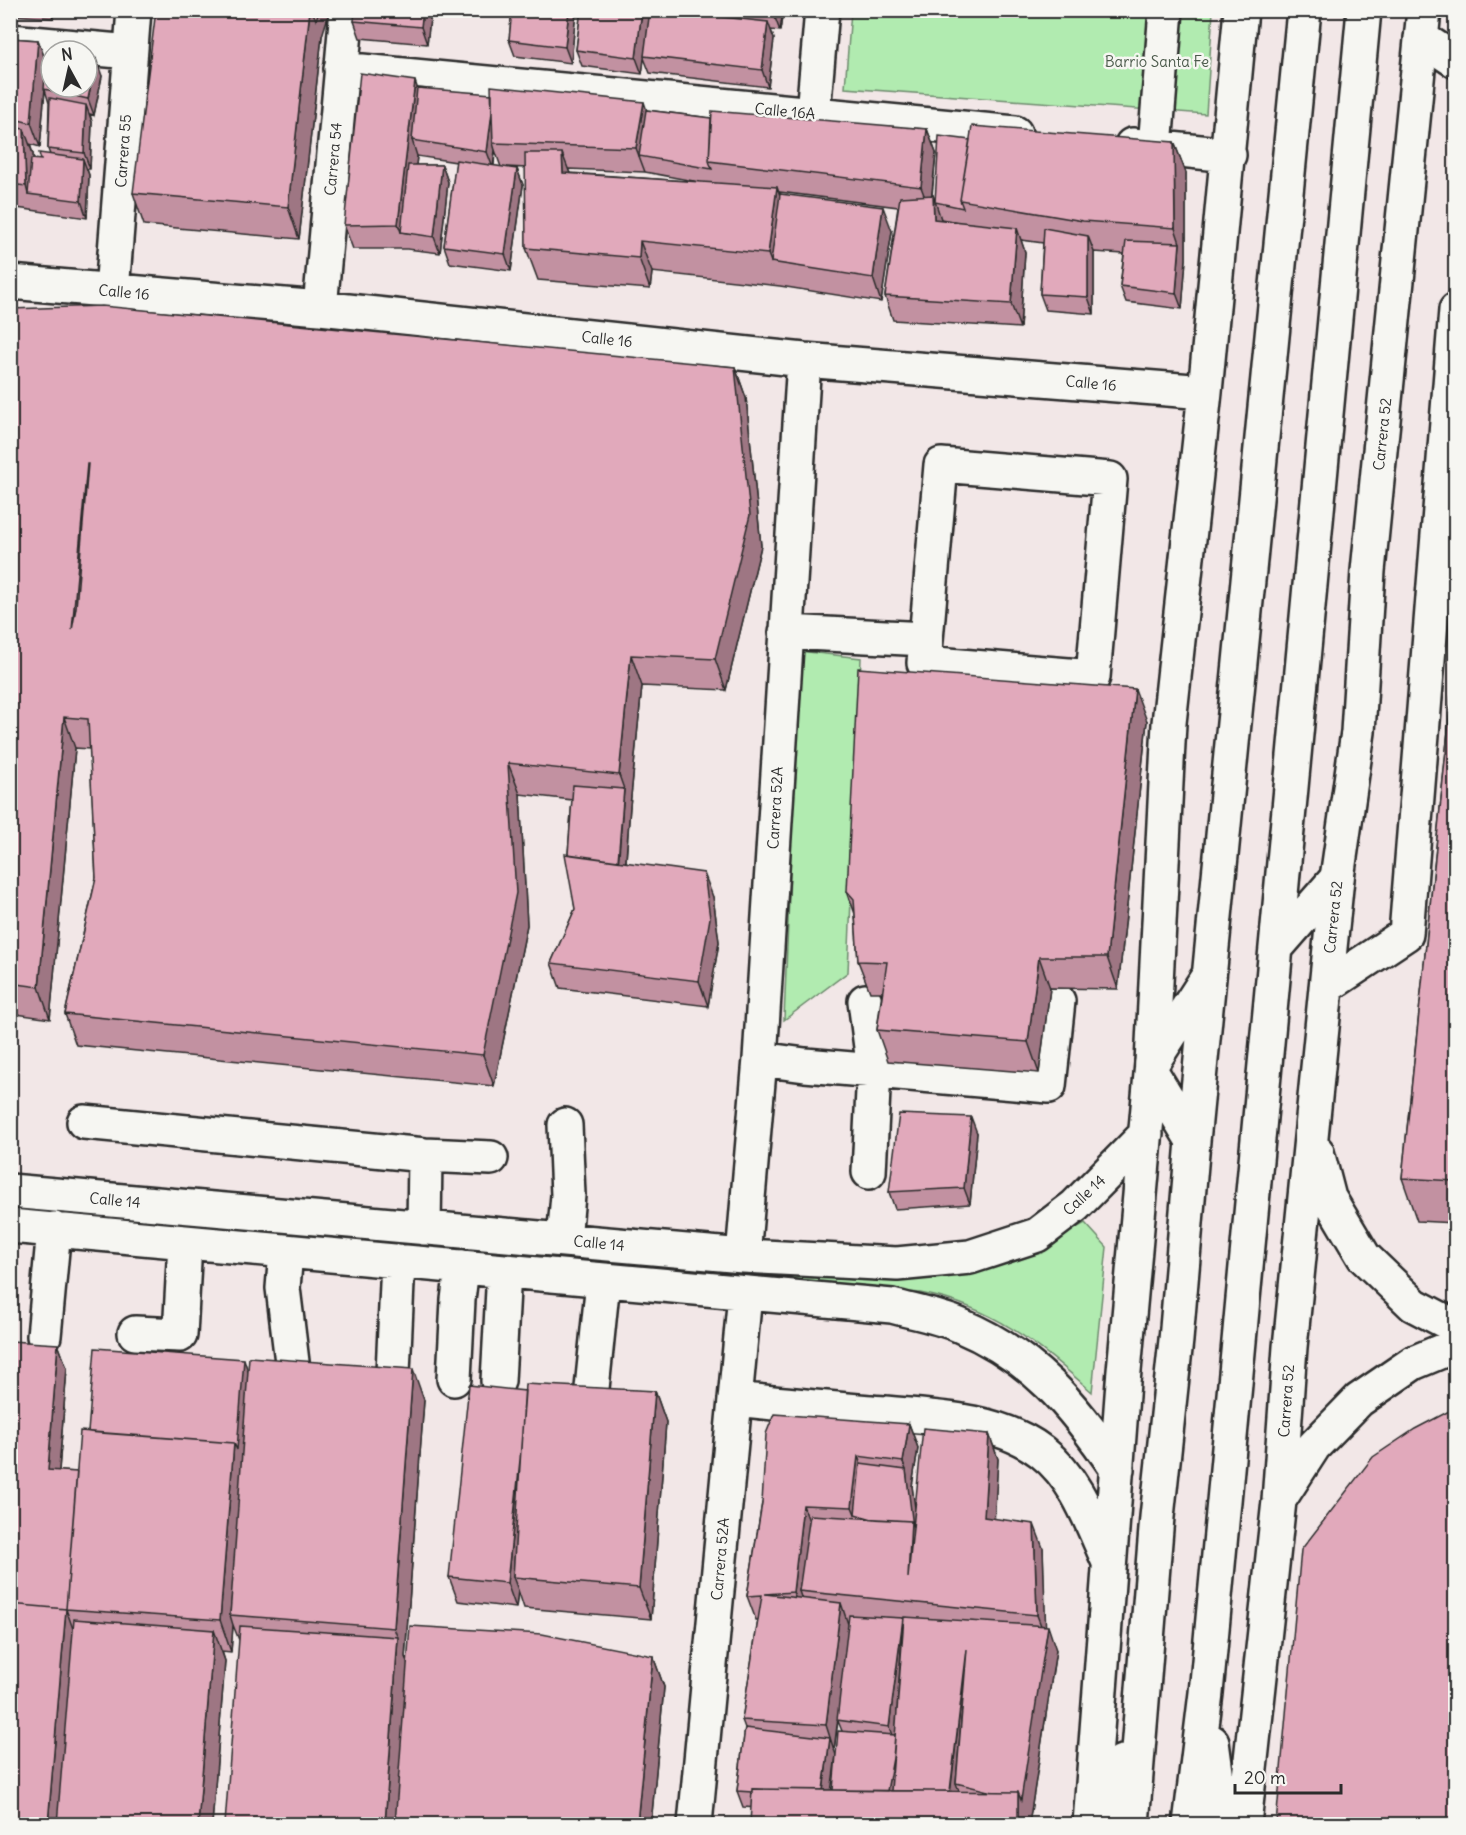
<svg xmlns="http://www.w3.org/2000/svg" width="1466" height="1835" font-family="Delius,sans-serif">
	<rect width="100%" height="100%" fill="#f2e7e7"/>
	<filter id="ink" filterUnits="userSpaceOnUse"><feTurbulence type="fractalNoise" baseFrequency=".0167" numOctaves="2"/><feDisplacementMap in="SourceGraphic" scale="12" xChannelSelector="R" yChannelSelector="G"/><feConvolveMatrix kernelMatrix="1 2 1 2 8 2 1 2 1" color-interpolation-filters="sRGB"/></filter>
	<g filter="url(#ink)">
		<path fill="#b1ebb0" stroke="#6e8b6e" stroke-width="1.5" d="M851 11H1213L1206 114 845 88Z
			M799 651 861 658 848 972 784 1020Z
			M10 1203 774 1268 1063 1235 1085 1223 1107 1247 1092 1392C1038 1344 993 1306 920 1293L11 1213Z"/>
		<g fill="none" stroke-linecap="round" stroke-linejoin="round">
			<defs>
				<path id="minor" d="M1421 38 1456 61
					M10 41 130 52
					M341 69 1015 133
					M813 113 822 10
					M1132 145 1229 155
					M1155 147 1166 10
					M10 282 320 308 804 360 1205 392
					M112 291 134 10
					M320 308 347 10
					M941 465 1110 479 1093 677 924 663Z
					M786 632 926 639
					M1326 987 1406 934 1456 310
					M865 1001 874 1070 869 1172
					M760 1059 805 1065 1049 1086 1058 1001
					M84 1122 425 1155 491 1158
					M1317 1152 1329 1198 1364 1257 1414 1305 1456 1327
					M10 1191 743 1256 897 1264 970 1257 1037 1235 1075 1206 1146 1134
					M10 1226 892 1306C914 1312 938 1316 959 1325 1033 1356 1073 1404 1117 1469
					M424 1228 425 1155
					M564 1240 568 1195 565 1125
					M286 1252 283 1288 292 1362
					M743 1256 760 1059 804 360
					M135 1333 180 1335 185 1243
					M44 1336 54 1229
					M393 1373 398 1261
					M454 1379 458 1300 462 1267
					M498 1381 504 1271
					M591 1398 603 1281
					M735 1399C780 1404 826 1408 871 1412 926 1417 997 1417 1042 1452 1076 1478 1091 1522 1108 1560
					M1281 1497 1314 1446 1359 1400 1413 1363 1456 1345
					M695 1824 745 1294
					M1090 1824 1123 1382 1152 1063 1169 723 1205 392 1241 10
					M1244 1824 1279 1501 1290 1347 1337 878 1358 732 1368 571 1424 10"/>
				<path id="major" d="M1276 948 1337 878
					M1152 1063 1207 978
					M1152 1073 1193 1141
					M1212 1742 1223 1824
					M1105 1824 1122 1762
					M1132 1824 1157 1517 1176 1340 1193 1141 1304 10
					M1190 1824 1206 1693 1364 10"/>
			</defs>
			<use href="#minor" stroke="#2b2b2b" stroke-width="38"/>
			<use href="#major" stroke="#2b2b2b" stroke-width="38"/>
			<use href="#minor" stroke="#f6f6f2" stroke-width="33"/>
			<use href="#major" stroke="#f6f6f2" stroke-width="33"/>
		</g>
		<path fill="#c291a1" stroke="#2b2b2b" stroke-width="1.5" fill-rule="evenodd" d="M10 10H54L53 18 10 15Z
			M57 10H109V17Z
			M431 10 427 44 360 38 354 21Z
			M512 10H576L571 63 515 56 509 40Z
			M581 10H648L649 14 650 10H783L780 31 771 30 774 39 768 87 650 73 644 58 642 74 582 66 576 50Z
			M322 36 299 239 144 225 133 193Z
			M10 38 38 40 46 62 102 76 94 115 90 114 92 122 90 169H87L89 175 87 218 10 207ZM45 90 49 103 48 149 50 155 41 160 33 159V154L30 144 40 147Z
			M417 88 646 110 711 118 927 129 936 153 932 195H933L935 202 970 140 1174 142 1186 173V259L1182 309 1126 302 1120 286 1124 254 1094 252V314L1046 310 1040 294 1043 243 1021 240 1025 252 1020 328 893 320 885 296 898 207 779 192 780 194 892 231 881 302 780 286 652 272 650 289 538 280 526 248V168L507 167 517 169 523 185 511 271 450 263 444 246 456 162 417 156 416 165H442L448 182 440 253 407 249H353L344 225ZM495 150 501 167 494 166ZM568 169 645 172 699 182 570 173ZM941 219 958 222 941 220Z
			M10 309 735 367 746 398 761 546 726 690 642 686 630 806 626 862 713 897 719 942 708 1006 560 988 551 963 575 909 568 854 572 800 520 794 527 925 494 1086 76 1045 65 1014 96 878 90 749 75 748 50 1019 10 1013Z
			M1455 663V1223L1417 1221 1402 1178Z
			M1147 721 1118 989 1050 988 1039 1073 888 1061 877 1030 882 992H870L858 961 855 914 847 891Z
			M977 1133 970 1204 895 1209 889 1192Z
			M58 1344 67 1368 59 1471 77 1472 88 1432 248 1371 424 1400 405 1657 408 1663 653 1656 664 1687 651 1824 239 1640 233 1625 231 1652 222 1651 225 1661 212 1824H10Z
			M525 1391H655L666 1422 651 1619 524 1608 518 1590 516 1608 458 1601 449 1577Z
			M909 1424 918 1448 912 1486 915 1510 989 1434 998 1459 994 1518 1043 1548 1045 1626 1056 1650 1029 1824 743 1807 737 1791 745 1728 742 1720 758 1620H756L747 1596 762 1503ZM838 1721 842 1731 833 1790H831L834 1750Z"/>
		<path fill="#9e7683" stroke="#2b2b2b" stroke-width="1.5" d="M51 10H54L53 18Z
			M310 10H330L322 36 299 239 288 207Z
			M423 10H431L427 44 421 27Z
			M569 10H576L571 63 565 47Z
			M642 10H648L650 14 642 74 636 58Z
			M774 10H783L780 31 774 15Z
			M768 22 774 39 768 87 762 70Z
			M38 40 47 64 40 147 31 123Z
			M96 59 102 76 94 115 88 99Z
			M415 81 423 105 412 140 417 156 408 233 401 232 398 224Z
			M494 94 493 143 495 150 493 168 487 152Z
			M644 102 652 126 639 156 645 172 636 148Z
			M86 105 92 122 90 169 84 153Z
			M24 129 33 154 34 194H28L26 186Z
			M927 129 936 153 930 211 921 187Z
			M1174 142 1186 173V259L1182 309 1176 293 1180 243 1175 228Z
			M562 153 574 184 563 173Z
			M83 159 89 175 87 218 81 201Z
			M442 165 448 182 440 253 434 237Z
			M517 169 523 185 511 271 505 254Z
			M777 187 788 218 771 262 768 254Z
			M933 195 941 219 943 244 934 219Z
			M883 207 892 231 881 302 873 278Z
			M1017 228 1025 252 1020 328 1011 304Z
			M1088 236 1094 252V314L1088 297Z
			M640 241 652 272 650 289 639 258Z
			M735 367 746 398 761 546 726 690 715 659Z
			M87 464 99 495 72 630Z
			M631 655 642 686 630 806 624 885 618 868 624 789 619 775Z
			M1135 689 1147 721 1118 989 1107 957Z
			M64 717 75 748 50 1019 39 987Z
			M508 763 520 794 527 925 494 1086 483 1055Z
			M704 873 713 897 719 942 708 1006 699 981Z
			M1039 957 1050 988 1039 1073 1028 1042Z
			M971 1117 977 1133 970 1204 964 1188Z
			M58 1344 67 1368 57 1494 48 1470Z
			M244 1359 252 1384 230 1615 233 1625 231 1652 220 1620 234 1443Z
			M413 1369 424 1400 405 1657 410 1668 398 1824H385L398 1639 394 1628Z
			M528 1391 513 1577 518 1590 516 1608 507 1583Z
			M655 1391 666 1422 651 1619 639 1588Z
			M909 1424 918 1448 912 1486 920 1545 908 1578 911 1521 906 1470 903 1462Z
			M989 1434 998 1459 993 1541 984 1517Z
			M858 1456 866 1480 855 1514 852 1507Z
			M803 1505 812 1529 799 1591 803 1603 802 1616 793 1592Z
			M1034 1524 1043 1548 1046 1638 1048 1626 1056 1650 1029 1824H1018V1792L1046 1639 1037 1615Z
			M841 1603 849 1627 834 1750 826 1725Z
			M66 1609 77 1640 62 1824H48Z
			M903 1618 895 1744 889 1727Z
			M214 1630 225 1661 212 1824H198Z
			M967 1649 956 1783 961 1797 950 1795Z
			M653 1656 664 1687 651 1824H637Z
			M897 1735 896 1792 885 1800Z
			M830 1738 836 1755 828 1815 822 1799Z"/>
		<path fill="#e1a9bb" stroke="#2b2b2b" stroke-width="1.5" fill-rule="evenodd" d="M156 10H310L288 207 133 193Z
			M312 10H319L316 20Z
			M355 10H423L421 27 354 21Z
			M512 10H569L565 47 509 40Z
			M581 10H642L636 58 576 50Z
			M650 10H724L723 17 768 22 762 70 644 56Z
			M735 10H774V15Z
			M10 38 38 40 31 123 10 118Z
			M47 52 51 53V87H87V58L96 59 88 99 44 89Z
			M360 73 415 81 398 224 344 225Z
			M491 86 644 102 636 148 493 143Z
			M417 88 492 94V112L487 152 412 140Z
			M50 98 86 105 84 153 48 149Z
			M646 110 711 118 709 161 712 169 639 156Z
			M712 111 927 129 921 187 709 161Z
			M972 126 1174 142 1175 228 1083 221 960 200Z
			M10 127 24 129 26 186 10 184Z
			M939 136 970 140 960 200 963 208 935 202Z
			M39 153 83 159 81 201 28 194 31 159 41 160Z
			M525 153H562L563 173 777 187 768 254 640 241 639 258 526 248Z
			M456 160 517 169 505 254 444 246Z
			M408 165H442L434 237 401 232Z
			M780 194 883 207 873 278 771 262Z
			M933 195 934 219 1017 228 1011 304 885 296 900 197Z
			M1044 228 1088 236V297L1040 294Z
			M1126 241 1180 243 1176 293 1120 286Z
			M102 306 735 367 750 515 715 659 631 655 619 775 508 763 516 893 483 1055 65 1014 96 878 88 719 64 717 39 987 10 983V309ZM87 464H88L76 608 72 630Z
			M1455 663V1181L1402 1178Z
			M858 668 1135 689 1107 957H1039L1028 1042 877 1030 887 962 858 961 854 899 847 891Z
			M573 785 624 789 618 861 568 854Z
			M565 854 704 873 710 918 699 981 551 963 575 909Z
			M899 1114 971 1117 964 1188 889 1192Z
			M10 1341 58 1344 48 1470 77 1472 66 1609 10 1604Z
			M95 1348 244 1359 237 1450 234 1443 88 1432Z
			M249 1357 413 1369 394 1628 230 1615Z
			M525 1384 655 1391 639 1588 513 1577Z
			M469 1385 525 1391 520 1460 507 1583 449 1577Z
			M1455 1408V1824H1276L1301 1550 1373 1457 1415 1429Z
			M774 1414 909 1424 903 1462 858 1456 852 1507 803 1505 793 1592 765 1594 841 1603 826 1725 742 1720 762 1595 747 1596 762 1503 766 1434Z
			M923 1428 989 1434 984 1517 1034 1524 1037 1615 799 1591 810 1515 911 1521 908 1578Z
			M80 1431 234 1443 220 1620 66 1609Z
			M860 1464 906 1470 913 1527 911 1521 872 1519 855 1514Z
			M10 1604 66 1609 48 1824H10Z
			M849 1615 903 1618 889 1727 837 1720Z
			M904 1617 1048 1626 1021 1800 1018 1792H992L956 1783 967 1649 950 1791H891Z
			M74 1619 214 1630 198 1824H57Z
			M240 1626 398 1637 385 1824H225Z
			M410 1626 542 1634 653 1656 637 1824H395Z
			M745 1728 830 1738 823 1790 752 1789V1792L737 1791Z
			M838 1731 895 1735 893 1758 887 1791 833 1790Z
			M752 1789 1018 1792V1824H750Z"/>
	</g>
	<g text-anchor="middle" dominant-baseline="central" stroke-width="5" stroke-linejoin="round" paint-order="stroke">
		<g font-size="15" fill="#4c5b4c" stroke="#f6f6f2">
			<text x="1157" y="61">Barrio Santa Fe</text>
		</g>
		<g font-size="15" fill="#2b2b2b" stroke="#f6f6f2">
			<text transform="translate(785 111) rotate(5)">Calle 16A</text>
			<text transform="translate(123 151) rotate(-86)">Carrera 55</text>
			<text transform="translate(333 159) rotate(-85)">Carrera 54</text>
			<text transform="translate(124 292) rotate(5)">Calle 16</text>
			<text transform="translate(607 339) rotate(6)">Calle 16</text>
			<text transform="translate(1091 383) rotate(5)">Calle 16</text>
			<text transform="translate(1382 434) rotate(-84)">Carrera 52</text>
			<text transform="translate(775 808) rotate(-87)">Carrera 52A</text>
			<text transform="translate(1333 917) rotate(-84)">Carrera 52</text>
			<text transform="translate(1084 1195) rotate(-43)">Calle 14</text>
			<text transform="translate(115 1200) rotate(5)">Calle 14</text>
			<text transform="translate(599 1243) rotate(5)">Calle 14</text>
			<text transform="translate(1286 1401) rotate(-86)">Carrera 52</text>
			<text transform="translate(720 1559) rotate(-85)">Carrera 52A</text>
		</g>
	</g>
	<rect width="1466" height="1835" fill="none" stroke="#f6f6f2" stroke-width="36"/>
	<rect x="18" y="18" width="1430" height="1799" fill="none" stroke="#2b2b2b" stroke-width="2" filter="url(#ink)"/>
	<g transform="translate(69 69) rotate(352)"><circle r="28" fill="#f6f6f2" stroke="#a5a5a2" stroke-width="1.5"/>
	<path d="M0-4.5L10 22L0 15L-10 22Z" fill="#2b2b2b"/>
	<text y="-9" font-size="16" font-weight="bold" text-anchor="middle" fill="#2b2b2b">N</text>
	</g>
	<path d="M1235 1784v9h106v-9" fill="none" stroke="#2b2b2b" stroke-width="3"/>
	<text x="1244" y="1784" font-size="18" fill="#2b2b2b" stroke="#f6f6f2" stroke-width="4.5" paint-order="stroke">20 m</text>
</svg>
